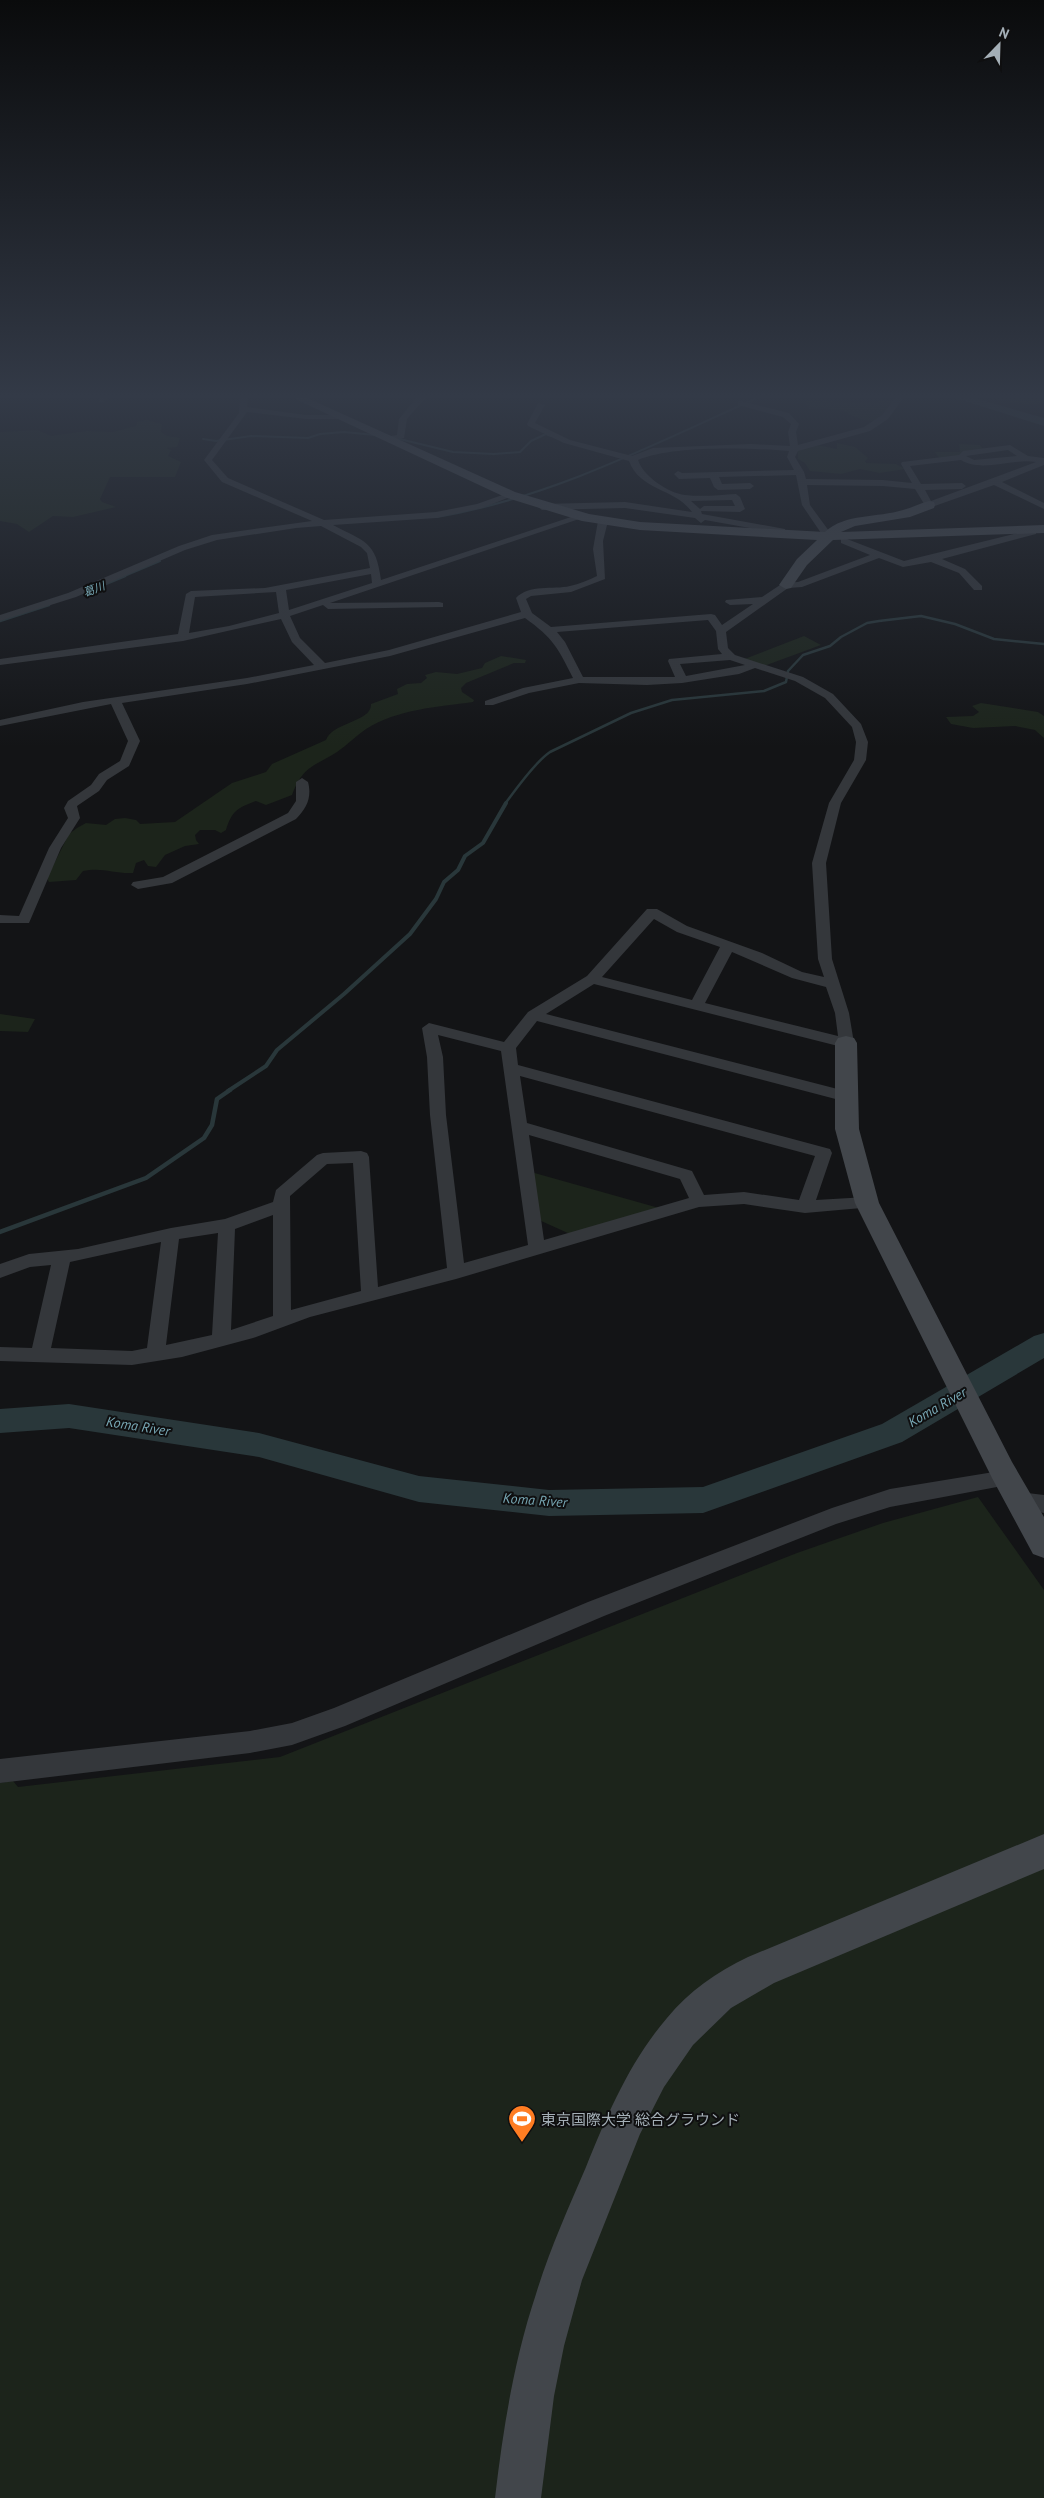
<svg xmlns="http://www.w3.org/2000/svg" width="1044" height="2498" font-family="'PT Sans','Noto Sans JP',sans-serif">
	<rect width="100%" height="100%" fill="#131416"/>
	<path fill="#1c241b" d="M984 397H1037L1044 402 1043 404H1022Z
		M803 400 873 403 878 400H895L876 421C860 421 855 416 842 411 831 408 820 409 809 409Z
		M147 420 162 424 161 432 167 436 180 438 177 447 166 448 171 450 168 456 181 462 175 477H110L100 499 102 502 116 507 73 517 53 516 29 532 17 524 0 521V432L38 430 51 436 87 431 113 432 136 426 137 422Z
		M837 443 855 447 868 458 865 461 866 463 896 464 905 469 880 473 860 469 841 474 810 471 805 463 798 459V450L817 445 837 449Z
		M959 444 980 445 983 449 960 456 940 459 935 452H960Z
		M804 636 821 645 764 666 742 660Z
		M501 656 526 660 525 663H514L466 683 461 688 462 692 474 700 473 702C437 707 398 709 366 729 356 736 347 745 337 752 313 767 303 766 292 795L266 805 256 801C237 808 232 811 226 830L221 833 215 830H200L195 835 196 840 199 844 185 846 165 855 156 867 148 866 144 860 136 863 133 873C114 874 103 867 83 871L76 880 49 882 47 878 69 834 77 828 86 823 106 825 115 819 125 818 136 820 140 824 175 822 232 783 266 772 272 764 326 740C332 722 372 722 371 704L398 694 397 689 407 684 421 683 427 678 425 675 436 672 457 674 482 668 485 663Z
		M981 703 1038 712 1044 716V738L1035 730 1015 726 973 728 951 724 946 717 973 716 979 712 972 706Z
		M0 1014 35 1019 28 1032 0 1031Z
		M531 1172 659 1208 570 1234 539 1220Z
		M978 1497 1044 1590V2498H0V1783L13 1781 18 1787 280 1757 797 1553 883 1523Z"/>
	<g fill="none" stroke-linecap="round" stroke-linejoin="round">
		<path stroke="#29373a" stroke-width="2" d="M383 435 453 452 494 454 520 452 531 441 546 434 551 436
			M203 439 216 441 251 436 308 438 320 434 344 432 375 435
			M437 517C550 498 655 444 759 397
			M122 577 160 561"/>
		<path stroke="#29373a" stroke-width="2.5" d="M84 593 125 576
			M0 621 49 605
			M505 804C516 789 535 762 550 752L631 713 672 700 764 691 786 682 788 671 803 655 830 646 841 637 867 623 879 621 921 616 955 624 994 639 1044 644"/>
		<path stroke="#29373a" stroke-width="4" d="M228 1091 266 1066 277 1050 344 994 410 934 436 899 444 882 458 870 465 856 483 843 506 803"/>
		<path stroke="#29373a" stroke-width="4.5" d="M0 1232 146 1178 204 1138 212 1125 217 1099 230 1090"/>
		<path fill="#29373a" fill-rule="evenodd" d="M952 397H971L1044 418V426Z
			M1044 1333V1358L902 1442 703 1513 549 1516 419 1502 259 1457 69 1428 0 1433V1409L69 1404 259 1433 419 1476 549 1490 703 1487 882 1424 1034 1336Z"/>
		<path fill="#34373b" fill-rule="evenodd" d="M100 397H108L102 403 98 401Z
			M240 397H248L247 407 306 415H341L345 417 341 419H306L247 412 212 460 228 478 324 520 436 512 477 504 511 492 515 495 482 508 436 518 333 525C365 542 376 541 381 580L577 515 585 517 330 603 439 602 443 603V607L328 609 323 605 290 616 300 638 325 663 389 650 521 612 516 598C529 584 553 590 570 586 579 584 589 580 597 576L593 549 598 521 603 518 608 521 603 541 605 579 571 592 531 596 526 599 532 613 551 627 711 614 715 615 722 625 753 604 730 605 725 602 726 600 762 597 783 583 798 582 870 555 841 543V539H847L904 561 1026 531 1024 529 1029 526 1036 530V534L942 559 965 569 982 586V590H974L959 573 931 562 903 567 879 558 802 587 788 588 726 632 728 648 735 655 803 677 833 694 861 724 868 742 866 760 841 803 826 863 832 959 849 1013 854 1043 851 1046 846 1048 594 984 546 1014 853 1093 855 1097 853 1101 847 1102 537 1021 516 1048 518 1065 830 1149 832 1153 816 1200 867 1197 873 1199 875 1203 873 1207 805 1213 744 1204 699 1207 456 1279 310 1317 253 1338 182 1357 132 1365 0 1361V1347L32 1348 51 1265 30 1267 0 1278V1264L29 1254 78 1249 171 1228 225 1219 273 1202 276 1190 317 1155 323 1153 361 1151 367 1153 369 1157 378 1287 447 1268 430 1115 427 1057 422 1028 429 1023 504 1042 528 1012 587 976 647 909H657L687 926 762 953 802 972 824 977 818 959 812 863 829 803 854 760 856 742 852 727 825 698 795 681 755 668 739 674 682 683 647 685 579 683 529 693 493 705H485V701L523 688 573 678C558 648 553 638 525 618L390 656 247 684 122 703 140 741 129 766 107 780 99 791 77 806 80 818 61 848 29 923H0V915L19 916 49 848 68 818 64 808 68 801 91 785 99 774 120 761 128 741 111 704 0 726V720L83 702 247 678 314 665 292 642 281 619 183 641 0 665V659L178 634 186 594 191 591 265 588 370 568 367 553 361 547 321 526 296 528 217 540 185 550 76 597 0 621V615L68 593 179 546 212 535 312 521 222 482 204 460 239 413ZM371 574 372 583 289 610 286 590ZM276 592 279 613 229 626 189 633 195 597ZM708 620 716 631 718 649 722 654 669 659 668 661 675 677H583L565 642 557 632ZM730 660 745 665 686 676 680 664ZM654 919 677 932 720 947 692 1000 602 977ZM732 952 792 978 826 987 835 1013 838 1036 705 1003ZM438 1035 501 1051 528 1245 464 1263 446 1115 443 1057ZM520 1076 815 1156 799 1200 744 1192 704 1195 692 1171 527 1123ZM529 1135 680 1179 689 1198 544 1240ZM353 1163 361 1291 291 1310 290 1196 327 1164ZM273 1215V1316L231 1330 235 1229ZM218 1233 212 1335 166 1345 179 1239ZM161 1242 147 1348 132 1351 51 1348 70 1262Z
			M417 397H426L407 419 404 438 385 441V437L397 435 399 419Z
			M896 397H904L888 419 870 431 798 451 795 457 804 472 806 479 883 480 912 483 901 464 902 462 959 455 963 451 1010 445 1028 456 1044 458V465L1002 482 1044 503V509L994 485 929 508 926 507 915 489 883 486 807 485 810 505 829 531 824 534 821 533 802 505 796 475 719 477 722 484 750 483 754 486 750 489 718 490 714 487 710 478 679 479 674 474 678 471 682 473 794 470 787 457 789 451C749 448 674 445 638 460 643 476 668 493 685 495 702 497 720 495 736 494L740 497 745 509 740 512 701 511 702 514 785 529 786 537H780L778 533 705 520 701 523 695 518 625 508 542 510 538 507 542 504 625 502 692 512C675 488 640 491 629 461L564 443 528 426 527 424 538 403 545 405 535 423 570 440 632 456 653 448 751 444 790 446 788 432 791 424 783 417 738 405V401H741L789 413 799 424 796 432 798 445 864 427 882 415ZM1008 450 1017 456 974 460 966 456ZM961 460C982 473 1012 458 1036 462L931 501 925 490 962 489 966 486 962 483 921 484 910 466ZM732 500 735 506H704L700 509 691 501Z
			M302 778 308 782C312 797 307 808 296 819L172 883 138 889 131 885 133 882 163 877 288 813 296 801V782Z
			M1006 1470 1013 1472 1016 1478 1013 1484 890 1507 836 1524 604 1616 345 1726 292 1745 250 1753 0 1783V1759L250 1731 292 1723 334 1708 588 1602 832 1508 890 1489Z
			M1019 1492 1044 1495V1513L1012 1507 1009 1501 1012 1495Z"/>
		<path fill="#42464b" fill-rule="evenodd" d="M291 397H305L515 492 589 514 640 522 825 532C845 513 878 518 903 510 912 508 920 503 929 501L934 502 935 505 934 508 910 517 855 526 841 532 1044 525V533L833 540 807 565 791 588 786 589 779 585 797 559 817 540 640 530 582 521 507 498Z
			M846 1036 854 1038 857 1043 859 1129 879 1203 1012 1462 1044 1517V1558L1033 1554 992 1478 855 1203 835 1129V1043L838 1038Z
			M1044 1834V1869L774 1983 731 2008 693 2045 664 2087 640 2134 582 2280 564 2346 554 2396 541 2498H495C503 2429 514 2360 536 2294 549 2251 568 2209 586 2167 607 2115 630 2061 667 2018 689 1991 717 1972 748 1957Z"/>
	</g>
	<linearGradient id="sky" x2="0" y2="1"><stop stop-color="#0a0b0c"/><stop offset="0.53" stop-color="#333a47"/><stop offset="1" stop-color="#333a47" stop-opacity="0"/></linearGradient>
	<rect width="1044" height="747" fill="url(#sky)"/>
	<defs>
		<symbol id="stadium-pin" viewBox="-11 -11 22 30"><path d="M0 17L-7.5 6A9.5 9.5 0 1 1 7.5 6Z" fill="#ff7d22" stroke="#0f0f10"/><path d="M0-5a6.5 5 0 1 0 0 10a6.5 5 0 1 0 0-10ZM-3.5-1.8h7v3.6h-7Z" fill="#fff"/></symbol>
	</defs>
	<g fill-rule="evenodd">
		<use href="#stadium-pin" x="506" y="2103" width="32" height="43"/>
	</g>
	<g text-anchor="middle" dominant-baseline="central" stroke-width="4" stroke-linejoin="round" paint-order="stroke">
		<g font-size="11" font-style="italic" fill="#78a8b5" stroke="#0f0f10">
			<text transform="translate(94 589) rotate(-20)">葛川</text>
		</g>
		<g font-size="14" font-style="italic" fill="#78a8b5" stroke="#0f0f10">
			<text transform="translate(937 1407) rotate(-30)">Koma River</text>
			<text transform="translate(138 1426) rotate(9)">Koma River</text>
			<text transform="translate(535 1500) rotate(4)">Koma River</text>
		</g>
		<g font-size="15" fill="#a4afb7" stroke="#0f0f10" text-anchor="start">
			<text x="541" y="2119">東京国際大学 総合グラウンド</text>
		</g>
	</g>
	<g transform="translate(999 45) rotate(23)" stroke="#0f0f10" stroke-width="4" paint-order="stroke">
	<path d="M0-4L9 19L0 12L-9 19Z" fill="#a4afb7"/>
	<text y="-8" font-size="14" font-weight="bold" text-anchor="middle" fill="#a4afb7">N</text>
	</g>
</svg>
